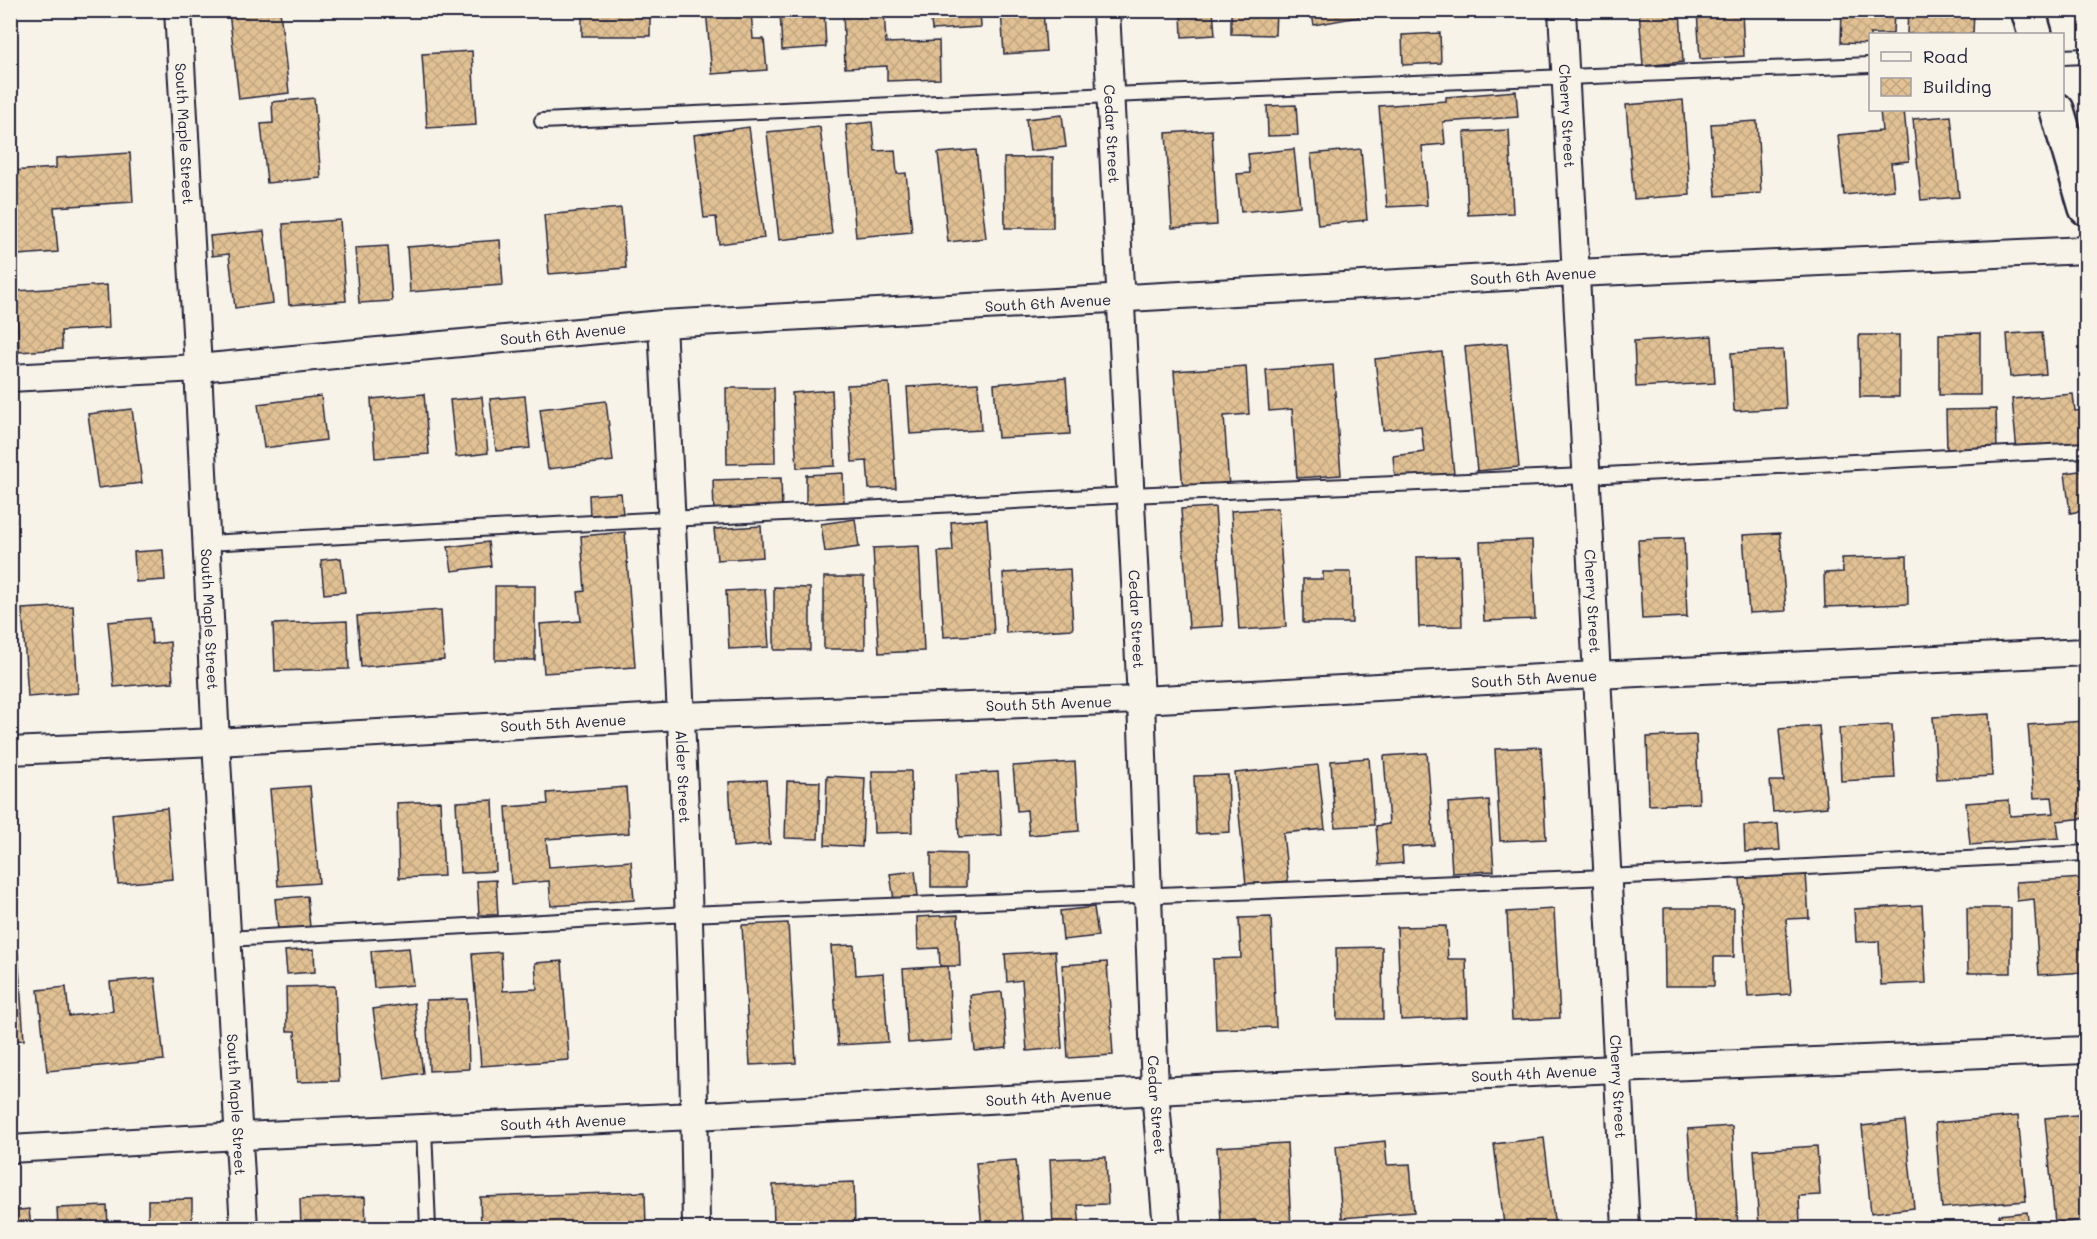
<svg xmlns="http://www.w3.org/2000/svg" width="2097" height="1239" font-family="Mali,sans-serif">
	<defs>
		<pattern id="building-cross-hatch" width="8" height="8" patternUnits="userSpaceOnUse" patternTransform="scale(1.5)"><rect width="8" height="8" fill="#e1c194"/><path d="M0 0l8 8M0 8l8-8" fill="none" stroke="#c1a680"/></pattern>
	</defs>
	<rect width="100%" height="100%" fill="#f7f3e8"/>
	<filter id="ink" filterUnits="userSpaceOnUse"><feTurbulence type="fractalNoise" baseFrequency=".0167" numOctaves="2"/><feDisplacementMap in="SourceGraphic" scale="12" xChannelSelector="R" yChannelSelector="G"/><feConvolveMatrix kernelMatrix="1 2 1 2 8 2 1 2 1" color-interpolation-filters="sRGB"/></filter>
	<g filter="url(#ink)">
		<path fill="url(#building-cross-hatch)" stroke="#22223b" stroke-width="1.5" d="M234 10H280L289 93 239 99 229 12Z
			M582 10H650V36H582Z
			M706 10H751L753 39H764L767 70 712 74Z
			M780 10H824L826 47 782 50Z
			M843 10H884L886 43 939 41 940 79 887 81V66L845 68Z
			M930 10H980L981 27 932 30Z
			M1001 10H1043L1046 51 1004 54Z
			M1167 10H1213L1215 35 1182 37 1181 13 1167 14Z
			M1231 10H1276L1275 35 1231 34Z
			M1311 10H1358L1359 17 1314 25Z
			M1639 10H1680L1683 62 1643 66Z
			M1697 10H1742L1744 56 1700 59Z
			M1842 10H1894L1893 34H1870V44L1841 43Z
			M1908 10H1974L1973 34H1907Z
			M1440 33 1441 63 1403 65 1402 35Z
			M472 51 476 125 427 128 422 54Z
			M1516 91 1518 117 1443 122 1445 144 1422 146 1427 205 1387 207 1379 106 1446 101V97Z
			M314 98 321 178 267 183 261 124 273 123 272 102Z
			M1683 100 1690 195 1634 199 1626 105Z
			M1296 105 1298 135 1268 136 1267 106Z
			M1880 110H1904L1909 161 1891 163 1894 190 1844 195 1838 135 1882 131Z
			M1062 115 1066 147 1030 151 1026 119Z
			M1951 116 1959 197 1921 200 1913 119Z
			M1757 121 1761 193 1716 196 1711 124Z
			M872 122 875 151 895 150 897 174 906 173 912 232 856 237 846 125Z
			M749 127 764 238 719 244 716 217 704 218 694 135Z
			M820 127 832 234 779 240 767 132Z
			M1212 130 1217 225 1172 228 1166 133Z
			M1509 130 1513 213 1468 215 1464 132Z
			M1294 149 1300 206 1241 212 1237 174 1250 173 1248 154Z
			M1361 149 1367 220 1318 225 1311 154Z
			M976 150 986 238 948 242 938 153Z
			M130 153 133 202 54 207 58 252 18 255 11 171 56 168V158Z
			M1053 157V228H1005L1004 158Z
			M621 208 626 268 549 274 544 215Z
			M340 220 346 301 289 305 283 224Z
			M264 231 273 303 235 308 229 254 212 256 210 236Z
			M500 240 503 285 410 292 407 247Z
			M388 246 392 301 359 303 355 248Z
			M10 253H13L16 291 107 285 109 328 61 331 62 349 19 352 16 290H10Z
			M2042 332 2046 374 2010 377 2007 334Z
			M1980 333V395H1939V334Z
			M1859 335H1899V397H1860Z
			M1712 336 1715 383 1636 387 1634 341Z
			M1507 343 1519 467 1477 471 1465 347Z
			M1783 350 1786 408 1734 411 1731 353Z
			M1442 352 1454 474 1395 479 1393 456 1424 452 1421 426 1383 430 1375 359Z
			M1333 365 1341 475 1297 478 1292 409 1269 411 1266 370Z
			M1246 366 1249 414 1224 416 1229 487 1183 491 1174 371Z
			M1066 378 1070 434 998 438 994 384Z
			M889 383 896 488 869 489 867 461 852 462 847 385Z
			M978 383 981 430 910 434 907 387Z
			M726 388H774L775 463 727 464Z
			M832 390 835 466 797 468 792 393Z
			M424 394 429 454 375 458 371 399Z
			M2073 394 2075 411 2086 410V447L2017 452 2012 399Z
			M321 396 326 440 264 448 258 404Z
			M525 396 530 448 496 451 490 399Z
			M482 397 488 453 456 457 450 400Z
			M606 401 613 461 548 469 540 409Z
			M132 409 142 483 98 488 88 414Z
			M1996 409 1997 450 1947 451 1946 410Z
			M2086 470V510L2070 513 2065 473Z
			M843 473 844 505 806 506V475Z
			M781 478 782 511 714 513 713 480Z
			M10 488 15 521H10Z
			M621 493 623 515 590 517 589 495Z
			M1215 507 1223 626 1189 628 1181 509Z
			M1278 508 1286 627 1239 630 1231 511Z
			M855 519 859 547 825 552 821 524Z
			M987 519 994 634 944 637 938 552 953 551 951 522Z
			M761 526 763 557 717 560 714 529Z
			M625 532 635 667 544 673 540 624 581 621 578 592 585 591 581 536Z
			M1780 533 1786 611 1749 613 1743 535Z
			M1684 538 1687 617 1642 619 1638 540Z
			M1532 540 1535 619 1484 621 1480 542Z
			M488 542 491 566 452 571 448 547Z
			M919 546 924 651 879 653 873 548Z
			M163 550 165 580 136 582 134 552Z
			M1460 556 1462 626 1419 627 1417 557Z
			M1907 556 1908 604 1825 607 1824 573 1843 572 1842 558Z
			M341 558 345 592 324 594 321 560Z
			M1070 569 1073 629 1006 633 1003 573Z
			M1323 572H1351L1352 623H1303V579H1323Z
			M824 577H864L865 649H824Z
			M495 586H535V660H495Z
			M774 587 810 588V650H774Z
			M765 589 769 647 729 649 726 591Z
			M73 606 78 693 28 697 22 609Z
			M441 610 444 660 361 667 357 616Z
			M150 618 152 644 170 642 173 682 114 687 108 622Z
			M347 621 349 669 275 671 273 624Z
			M1989 714 1992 776 1937 779 1933 717Z
			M2084 721 2086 745V818L2057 821 2059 838 1970 845 1966 803 2009 800 2010 816 2054 813 2052 797 2034 798 2028 725Z
			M1892 725 1895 778 1841 781 1839 728Z
			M1819 726 1827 807 1773 812 1770 781H1784L1779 729Z
			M1696 735 1699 803 1649 805 1647 737Z
			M1541 747 1546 839 1500 841 1495 749Z
			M1427 753 1434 845 1402 847 1403 863 1379 865 1376 826 1389 824 1384 756Z
			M1369 758 1374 825 1335 827 1331 761Z
			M1075 762 1079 831 1029 835 1027 810 1017 811 1013 766Z
			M1318 765 1325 829 1283 833 1288 881 1246 885 1235 773Z
			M872 771H911L912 832 874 833Z
			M998 772 1002 835 959 837 956 774Z
			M1228 775 1230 832 1196 834 1194 776Z
			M827 776 865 778 862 847 825 845Z
			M766 780 770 844 733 847 729 782Z
			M787 781 820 782 818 839 785 838Z
			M310 786 319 883 278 886 270 789Z
			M626 787 629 833 546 839 549 867 631 861 634 900 551 906 549 881 511 884 506 807 548 804 547 793Z
			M493 800 496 871 460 873 456 802Z
			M1489 800 1494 871 1452 873 1448 803Z
			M440 801 444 876 399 878 397 803Z
			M167 808 173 879 118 884 112 814Z
			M1778 824 1780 850 1745 852 1744 826Z
			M931 853 966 854V887H931Z
			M915 871 918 896 894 900 890 874Z
			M1806 873 1809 918 1786 919 1791 994 1748 997 1740 878Z
			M2084 878 2086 910V972L2039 975 2034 899 2017 901 2016 882Z
			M496 880 498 915H479L477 881Z
			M307 896 310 927 278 930 275 899Z
			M1922 905 1926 983 1881 985 1879 941 1856 942 1854 909Z
			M1094 907 1098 936 1063 940 1060 911Z
			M1664 908H1734V957H1714V986H1665Z
			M1967 908H2011V973H1968Z
			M1554 909 1560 1018 1512 1020 1507 912Z
			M958 915 960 966H940L939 948 918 949 917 917Z
			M1271 917 1276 1027 1216 1029 1213 959 1241 958 1239 918Z
			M788 923 796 1063 750 1065 742 925Z
			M1446 926 1448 959H1466L1468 1017 1401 1020 1397 927Z
			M854 945 856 975 883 973 888 1042 838 1045 831 946Z
			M1382 947 1383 1019H1337L1336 948Z
			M409 948 413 985 374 988 371 951Z
			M314 949 315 972 287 974 285 951Z
			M1055 951 1062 1048 1027 1051 1022 980 1007 982 1005 954Z
			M501 952 503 991 537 989 535 963 562 961 569 1060 481 1066 472 954Z
			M10 953H18L24 1040 10 1041Z
			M1107 962 1113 1055 1068 1058 1062 965Z
			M948 966 952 1040 908 1043 903 969Z
			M155 978 164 1060 47 1071 38 990 66 987 69 1016 113 1011 110 982Z
			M335 986 339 1081 297 1082 295 1031H287L286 987Z
			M1002 992 1007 1048 975 1051 970 995Z
			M467 999 469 1069 429 1071 426 1000Z
			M414 1003 423 1073 383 1079 373 1009Z
			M2086 1114V1220L2055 1223 2045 1118Z
			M2018 1116 2026 1201 1942 1208 1935 1123Z
			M1905 1121 1914 1208 1871 1213 1862 1126Z
			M1732 1126 1738 1228H1695L1688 1129Z
			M1544 1138 1555 1228H1478L1504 1225 1494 1144Z
			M1385 1141 1387 1165 1410 1164 1414 1212 1342 1218 1336 1146Z
			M1287 1143 1291 1228H1255V1220L1221 1222 1217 1147Z
			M1817 1146 1820 1195 1799 1196 1800 1225 1759 1227 1754 1150Z
			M1106 1157 1108 1204 1078 1205 1080 1228H1053L1050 1159Z
			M1016 1160 1023 1228H982L976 1163Z
			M854 1182 855 1228H774L773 1185Z
			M645 1192 646 1228H481L480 1197Z
			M365 1197 366 1228H301L300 1199Z
			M192 1199V1228H148V1200Z
			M107 1206 108 1228H58L57 1208Z
			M29 1209 31 1228H10V1211Z
			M2027 1212 2029 1228H2000L1999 1215Z"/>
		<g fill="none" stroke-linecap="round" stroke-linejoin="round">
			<defs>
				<path id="service" d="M2062 57 2086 56
					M542 121 1111 95 1870 65
					M207 543 1130 495 1586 476 2086 450
					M227 939 688 914 1607 877 2086 853
					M424 1128 428 1228"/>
				<g id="minor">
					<path id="s1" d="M178 10 198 368 216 742 244 1228"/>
					<path id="s2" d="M1106 10 1141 700 1155 1091 1167 1228"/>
					<path id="s3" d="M1562 10 1626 1228"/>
					<path id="s4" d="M662 324C677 626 693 927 696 1228"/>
					<path id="s5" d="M10 378 198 368 662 324 1576 273 2086 250"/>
					<path id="s6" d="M10 751 216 742 681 716 1141 700 1596 675 2086 652"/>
					<path id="s7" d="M10 1149 239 1136 695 1116 1155 1091 1616 1069 2086 1050"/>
				</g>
				<path id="tertiary" d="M2028 10 2035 34
					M2057 110 2086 208"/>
			</defs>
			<use href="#service" stroke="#22223b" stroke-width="18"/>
			<use href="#minor" stroke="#22223b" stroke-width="30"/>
			<use href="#tertiary" stroke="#22223b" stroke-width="38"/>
			<use href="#service" stroke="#f7f3e8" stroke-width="14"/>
			<use href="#minor" stroke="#f7f3e8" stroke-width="26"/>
			<use href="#tertiary" stroke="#f7f3e8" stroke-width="33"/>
		</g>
	</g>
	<g text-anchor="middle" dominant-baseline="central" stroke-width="6" stroke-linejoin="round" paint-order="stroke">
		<g font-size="15" fill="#22223b" stroke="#f7f3e8">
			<text stroke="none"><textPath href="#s3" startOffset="106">Cherry Street</textPath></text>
			<text stroke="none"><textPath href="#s1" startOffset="124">South Maple Street</textPath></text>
			<text stroke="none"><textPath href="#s2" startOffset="124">Cedar Street</textPath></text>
			<text stroke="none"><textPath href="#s5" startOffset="1527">South 6th Avenue</textPath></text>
			<text stroke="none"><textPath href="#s5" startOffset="1041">South 6th Avenue</textPath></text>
			<text stroke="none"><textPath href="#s5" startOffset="555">South 6th Avenue</textPath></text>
			<text stroke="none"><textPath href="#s3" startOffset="592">Cherry Street</textPath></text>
			<text stroke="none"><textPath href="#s1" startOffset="610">South Maple Street</textPath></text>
			<text stroke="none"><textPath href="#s2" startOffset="610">Cedar Street</textPath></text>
			<text stroke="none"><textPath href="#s6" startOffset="1526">South 5th Avenue</textPath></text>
			<text stroke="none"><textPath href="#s6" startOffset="1040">South 5th Avenue</textPath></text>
			<text stroke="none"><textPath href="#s6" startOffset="554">South 5th Avenue</textPath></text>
			<text stroke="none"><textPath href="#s4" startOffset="453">Alder Street</textPath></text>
			<text stroke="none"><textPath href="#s7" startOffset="1526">South 4th Avenue</textPath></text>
			<text stroke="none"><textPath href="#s3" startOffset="1078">Cherry Street</textPath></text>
			<text stroke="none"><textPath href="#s7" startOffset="1040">South 4th Avenue</textPath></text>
			<text stroke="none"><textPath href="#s1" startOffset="1096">South Maple Street</textPath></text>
			<text stroke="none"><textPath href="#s2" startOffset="1096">Cedar Street</textPath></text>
			<text stroke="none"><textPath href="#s7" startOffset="554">South 4th Avenue</textPath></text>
		</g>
	</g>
	<rect width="2097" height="1239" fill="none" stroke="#f7f3e8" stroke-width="36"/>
	<rect x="18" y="18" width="2061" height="1203" fill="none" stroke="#22223b" stroke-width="2" filter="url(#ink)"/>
	<rect x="1869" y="33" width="195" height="78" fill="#f7f3e8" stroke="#a29fa3" stroke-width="1.5"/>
	<rect x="1881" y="52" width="30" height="9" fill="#f7f3e8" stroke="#a29fa3" stroke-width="1.5"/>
	<text x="1923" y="63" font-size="18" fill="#22223b">Road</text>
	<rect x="1881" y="78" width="30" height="18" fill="url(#building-cross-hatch)" stroke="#a29fa3" stroke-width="1.5"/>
	<text x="1923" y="93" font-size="18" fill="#22223b">Building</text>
</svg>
